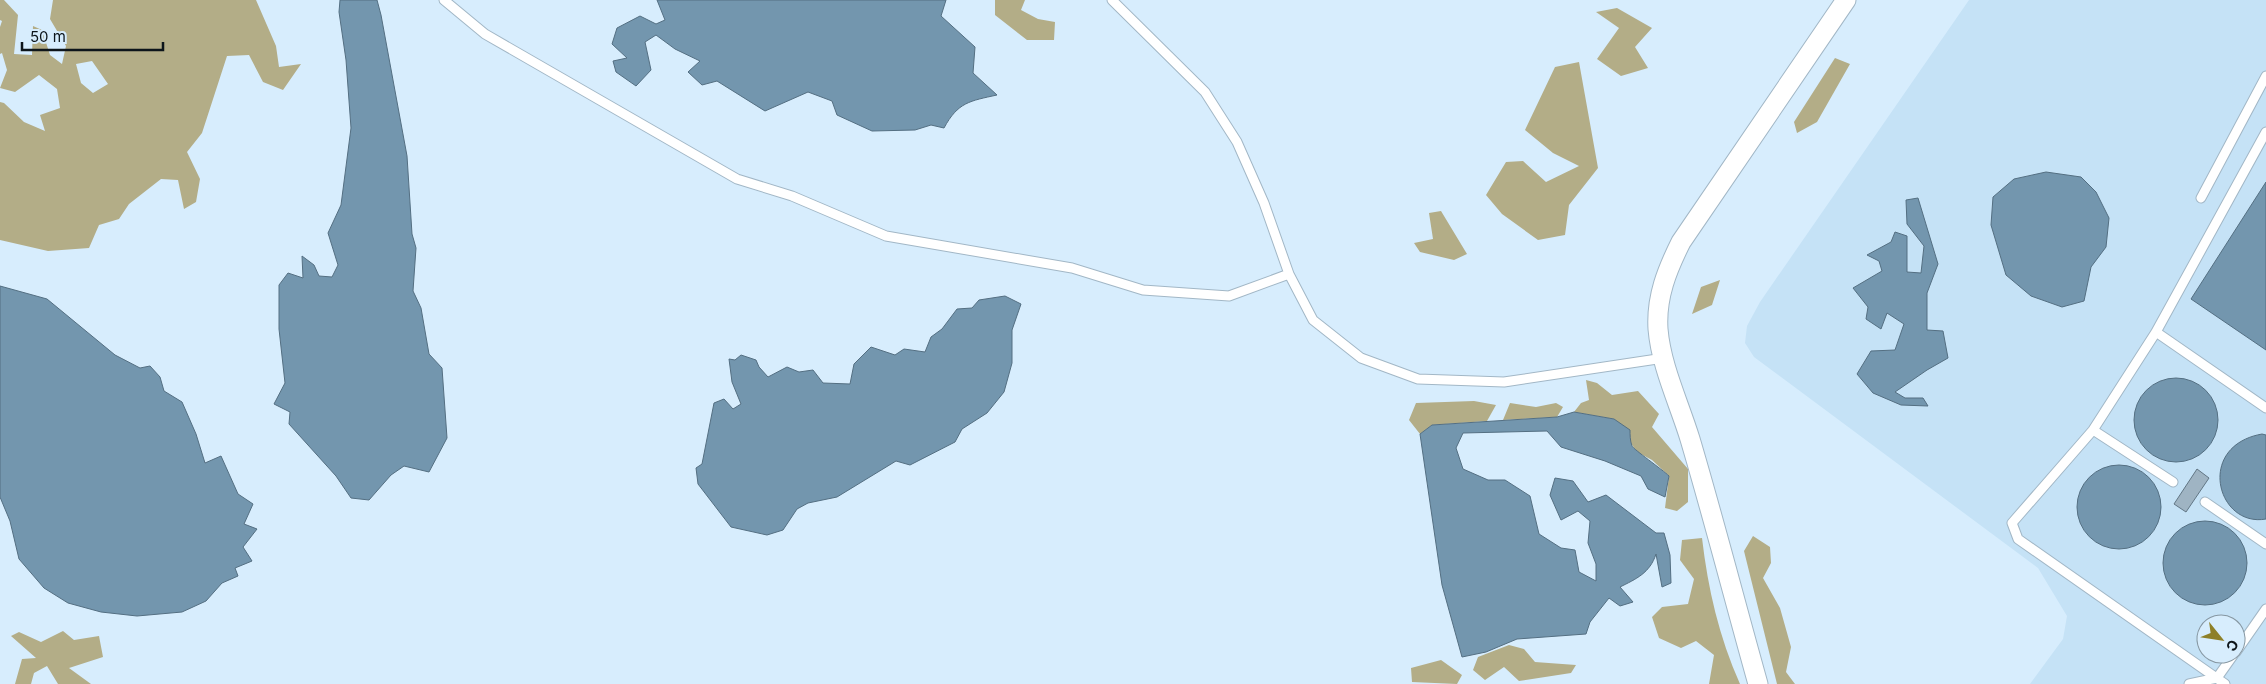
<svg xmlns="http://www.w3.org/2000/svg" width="2266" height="684" font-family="Inter,sans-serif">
	<rect width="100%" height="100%" fill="#d7edfd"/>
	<path fill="#c5e2f6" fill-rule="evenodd" d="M1969 0H2266V684H2030L2063 639 2067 616 2038 568 1754 357 1745 343 1747 326 1760 302ZM2206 624H2236V654H2206Z"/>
	<path fill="#b3ad87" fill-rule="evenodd" d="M0 0H4L18 15 14 54 32 55 33 26 42 30 50 55 62 64 66 46 50 19 53 0H256L276 46 279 67 301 64 283 90 263 82 249 55 227 56 202 133 187 152 200 179 196 202 184 209 178 180 161 179 129 204 119 219 99 225 89 248 48 251 0 240V102L4 103 24 122 45 131 40 115 60 108 57 89 39 75 15 92 0 88 7 70 2 53 0 54V27L2 21 0 20ZM92 61 108 84 93 93 81 83 76 64Z
		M995 0H1025L1021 10 1038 19 1055 22 1054 40H1027L995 15Z
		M1617 8 1652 28 1635 47 1648 68 1621 76 1597 59 1619 28 1596 12Z
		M1835 58 1850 64 1817 122 1797 133 1794 122Z
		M1579 62 1598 168 1569 205 1565 235 1538 240 1502 214 1486 195 1506 162 1523 161 1546 182 1579 166 1553 153 1525 130 1555 67Z
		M1441 211 1467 254 1454 260 1420 252 1414 243 1433 239 1429 213Z
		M1720 280 1712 305 1692 314 1701 287Z
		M1586 380 1597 383 1612 395 1638 391 1659 414 1652 427 1688 469V502L1677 511 1665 508 1669 476 1652 460 1637 452 1614 419 1574 412 1581 403 1589 400Z
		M1474 401 1496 405 1487 421 1432 425 1420 434 1409 420 1416 403Z
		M1510 403 1536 407 1556 403 1563 407 1557 417 1503 420Z
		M1753 536 1770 547 1771 563 1763 578 1780 608 1791 647 1786 672 1795 684H1777L1744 551Z
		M1702 538C1708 589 1719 637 1740 684H1709L1714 655 1696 641 1681 648 1659 638 1652 617 1662 607 1688 604 1694 579 1680 560 1682 540Z
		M63 631 74 640 99 636 103 657 69 668 91 684H58L47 666 34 673 31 684H15L22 659 36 658 11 636 19 632 41 642Z
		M1509 645 1524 649 1535 662 1576 665 1571 673 1519 681 1504 667 1485 680 1473 670 1478 657Z
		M1441 660 1462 675 1457 684 1412 682 1411 668Z"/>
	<path fill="#7396ae" stroke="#546f82" d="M340 0H377L381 15 407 156 412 234 416 248 413 291 421 308 429 354 442 368 447 438 429 472 404 466 391 475 369 500 351 498 336 476 289 424 290 412 274 404 285 383 279 329V285L288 273 303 278 302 256 314 265 319 276 332 277 338 265 328 233 341 205 351 128 346 60 339 12Z
		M657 0H946L941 16 975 47 973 73 997 95C970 101 958 102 944 128L931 125 915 130 872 131 837 115 832 101 808 92 765 111 717 81 702 85 688 72 700 61 675 49 656 35 645 42 651 70 636 86 616 72 613 61 627 58 612 44 617 28 640 16 656 24 665 20Z
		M2046 172 2081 177 2096 192 2109 218 2106 247 2091 267 2084 301 2062 307 2031 296 2006 275 1991 225 1993 197 2014 179Z
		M2266 182V350L2191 299Z
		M1918 198 1938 264 1927 293V330L1943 331 1948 358 1927 370 1895 392 1905 398H1923L1928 406 1901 405 1873 393 1857 374 1871 351 1895 350 1904 324 1887 313 1881 329 1866 319 1868 307 1853 288 1882 271 1879 261 1867 255 1891 242 1895 232 1907 236V272L1921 273 1924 246 1907 224 1906 200Z
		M0 286 47 299 115 355 140 368 150 366 160 377 164 391 182 402 196 434 205 463 221 456 238 494 253 504 244 524 257 529 243 547 252 561 235 568 238 576 222 583 206 601 182 612 137 616 101 612 68 603 44 588 19 559 10 521 0 497Z
		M1005 296 1021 304 1012 330V363L1004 392 987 413 962 429 955 442 910 465 896 461 837 497 808 503 797 509 783 530 767 535 731 527 698 484 696 468 702 464 714 403 724 399 733 409 741 404 732 382 729 359 735 360 741 355 756 360 759 367 768 377 787 367 799 372 813 370 823 383 850 384 854 364 871 347 895 355 904 349 925 352 931 337 942 329 957 309 972 308 979 300Z
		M2134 420a42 42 0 1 1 84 0a42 42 0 1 1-84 0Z
		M1574 412 1614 419 1630 430C1630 434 1630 441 1632 446 1633 449 1663 470 1669 476L1665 497 1648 489 1641 476 1605 461 1561 447 1547 431 1463 433 1456 448 1463 469 1488 480H1505L1530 496 1539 534 1561 548 1575 550 1579 572 1596 581V564L1588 543 1590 521 1578 511 1561 520 1550 495 1555 478 1573 481 1588 502 1606 495 1656 533H1664L1670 555 1671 583 1662 587 1656 554C1650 573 1636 579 1620 587L1633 602 1620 606 1609 598 1590 622 1586 634 1517 639 1486 652 1462 657 1442 585 1420 434 1432 425 1557 417Z
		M2262 434 2266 435V519C2217 528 2195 446 2262 434Z
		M2077 507a42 42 0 1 1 84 0a42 42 0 1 1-84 0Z
		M2163 563a42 42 0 1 1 84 0a42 42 0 1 1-84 0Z"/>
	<path fill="#9fb4c3" stroke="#627684" d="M2197 469 2209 478 2186 512 2174 504Z"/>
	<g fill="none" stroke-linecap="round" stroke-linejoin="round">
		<defs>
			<path id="lane" d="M444 0 485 34 737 179 792 196 886 236 1072 268 1143 290 1229 296 1289 274
				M1112 0 1205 92 1237 142 1264 203 1289 274 1313 320 1361 358 1418 379 1504 382 1664 358
				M2201 198 2266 76
				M2156 332 2266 408
				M2093 430 2173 482
				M2205 502 2266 544
				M2236 652 2266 609
				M2189 684 2217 678 2234 654
				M2225 684 2018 539 2012 523 2093 430 2156 332 2266 132"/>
			<path id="street" d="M1758 684C1735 602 1714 520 1690 439 1679 403 1661 366 1658 329 1656 297 1667 270 1681 242L1846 0"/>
		</defs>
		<use href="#lane" stroke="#a2b7c6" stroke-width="11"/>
		<use href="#street" stroke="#a2b7c6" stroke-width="21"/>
		<use href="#lane" stroke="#fff" stroke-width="9"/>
		<use href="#street" stroke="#fff" stroke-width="19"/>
	</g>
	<g transform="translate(2221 639) rotate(120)"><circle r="24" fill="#d7edfd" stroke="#8697a2"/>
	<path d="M0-4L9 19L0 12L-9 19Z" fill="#8e8028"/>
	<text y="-8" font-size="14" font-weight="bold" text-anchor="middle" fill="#0d151a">С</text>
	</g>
	<path d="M22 42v8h141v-8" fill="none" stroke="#0d151a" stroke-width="2.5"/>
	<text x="30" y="42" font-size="15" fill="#0d151a" stroke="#d7edfd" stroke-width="4" paint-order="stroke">50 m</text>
</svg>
